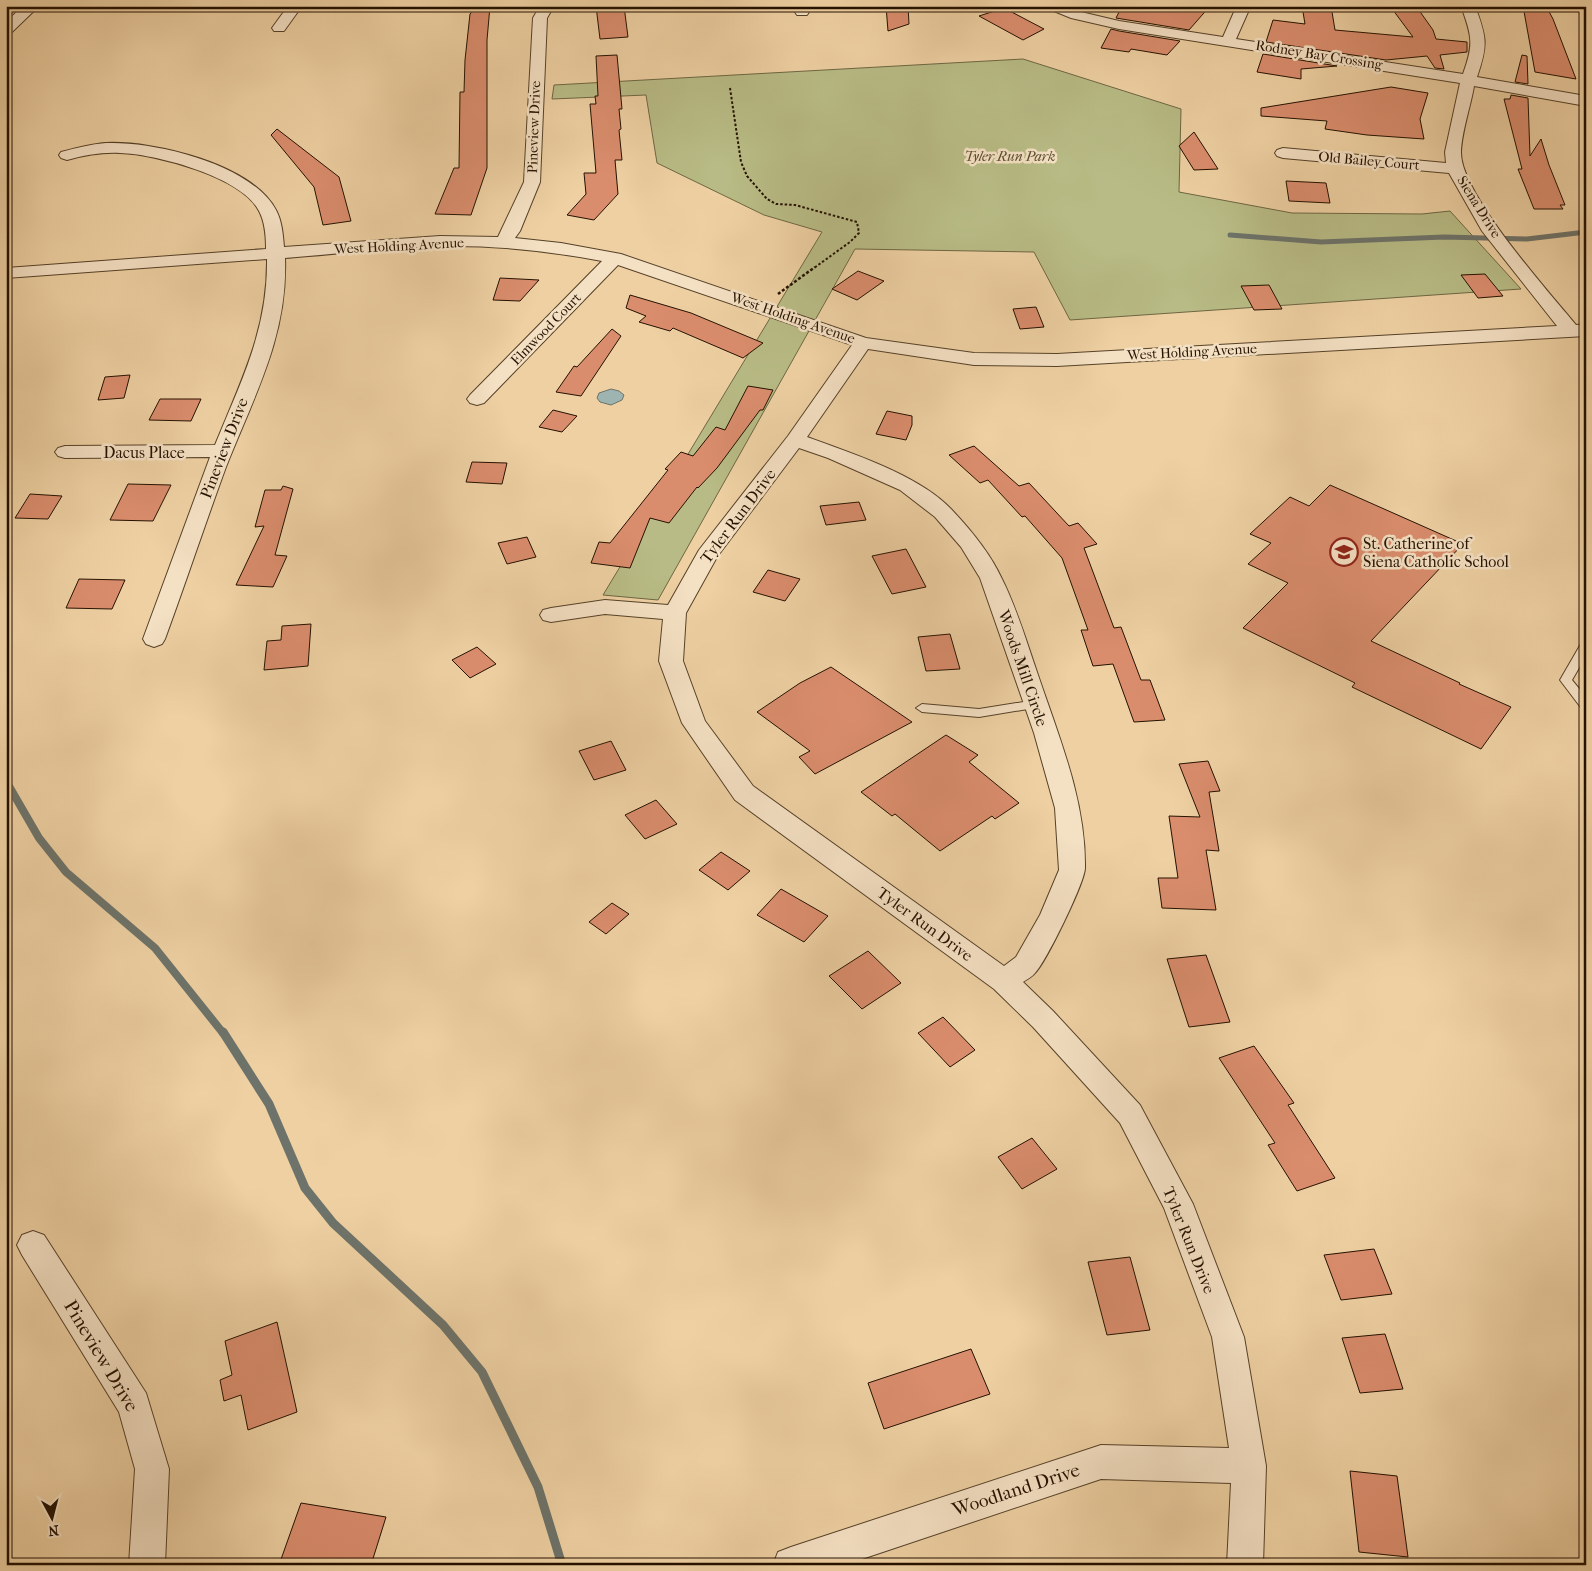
<svg xmlns="http://www.w3.org/2000/svg" width="1592" height="1571" font-family="'IM FELL French Canon',serif">
	<rect width="100%" height="100%" fill="#eed0a2"/>
	<filter id="stains"><feTurbulence type="fractalNoise" baseFrequency=".004" numOctaves="4"/><feColorMatrix values="0 0 0 0 .2 0 0 0 0 .09 0 0 0 0 .02 0 0 0 .5 -.17"/></filter>
	<radialGradient id="worn" r=".72"><stop offset=".6" stop-color="#630" stop-opacity="0"/><stop offset="1" stop-color="#630" stop-opacity=".3"/></radialGradient>
	<path fill="#b8bb85" stroke="#6e6642" d="M1023 59 1181 109 1179 192 1292 213 1422 214 1450 211 1521 289 1070 320 1034 252 855 249 658 600 603 595 822 232 764 215 657 163 646 95 552 99 554 85Z"/>
	<path fill="#9eb4b1" stroke="#6d736a" d="M611 389 619 391 624 395 622 400 611 405 600 402 597 398 599 393Z"/>
	<g fill="none" stroke-linecap="round" stroke-linejoin="round">
		<path stroke="#6d736a" stroke-width="5" d="M1230 235 1321 242 1444 237 1527 239 1586 232"/>
		<path stroke="#6d736a" stroke-width="8" d="M6 781 39 838 66 872 155 948 223 1033"/>
		<path stroke="#6d736a" stroke-width="9" d="M223 1032 269 1104 305 1188 333 1223 443 1325 482 1372 538 1487 562 1565"/>
	</g>
	<path fill="#da8d6d" stroke="#241100" d="M477 6H490L487 40V168L471 215 435 214 454 168H459L460 92H464L465 60 470 14Z
		M596 6H624L628 37 600 39Z
		M886 6H908L909 24 888 31Z
		M1122 6H1210L1189 30 1116 18Z
		M1302 6H1331L1335 30 1413 37 1390 6H1416L1433 30 1436 39 1467 42V52L1440 55 1444 69 1435 68 1427 56 1386 60 1266 42 1273 20 1305 24Z
		M1523 6H1546L1553 19 1576 79 1535 72Z
		M1004 8 1044 29 1023 40 979 16Z
		M1111 29 1119 31 1180 41 1167 55 1131 49 1129 52 1101 48Z
		M1263 54 1337 66 1301 69V79L1257 72Z
		M617 55 622 109H619L621 129 619 130 622 160H615L618 194 594 220 567 215 586 194 584 173H596L590 104H596L595 96H598L596 56Z
		M1522 55 1527 56 1528 84 1515 82Z
		M1391 87 1428 93 1420 119 1424 139 1367 135 1325 129 1327 121 1261 116V108Z
		M1511 95 1528 98 1530 156 1541 139 1549 165 1565 205H1560L1563 209H1534L1518 169H1522L1504 99H1510Z
		M277 129 339 177 351 221 323 225 314 187 271 135Z
		M1194 132 1218 169 1194 170 1179 146Z
		M1286 181 1326 183 1330 203 1289 201Z
		M858 271 884 281 857 300 832 289Z
		M1485 274 1503 296 1478 298 1461 275Z
		M500 278 539 280 520 301 493 300Z
		M1269 285 1282 309 1254 310 1241 286Z
		M630 295 691 313 763 343 743 358 673 328 670 331 639 322 646 316 626 308Z
		M1036 307 1044 327 1020 329 1013 309Z
		M612 329 621 336 581 396 556 392 574 366 577 367Z
		M130 375 124 398 98 400 105 377Z
		M748 386 773 390 763 410H760L717 468 698 488 697 487 669 523 650 518 630 568 591 563 599 542 610 543 668 470 665 469 681 452 693 456 716 427 725 430Z
		M160 399H201L191 421 149 420Z
		M553 410 577 416 562 432 539 427Z
		M887 411 912 416V425L906 440 876 434Z
		M974 446 1019 486 1029 483 1069 526 1078 523 1097 544 1084 548 1114 628 1121 627 1141 680H1150L1165 720 1134 722 1113 664 1093 666 1081 630H1088L1062 558 1025 516 1022 517 988 480 980 483 949 455Z
		M472 462 507 463 502 484 466 482Z
		M128 484 171 485 153 521 110 520Z
		M1330 485 1463 544 1371 641 1460 683 1459 684 1511 707 1481 749 1352 687 1355 683 1243 628 1288 583 1248 564 1271 543 1250 534 1290 497 1309 506Z
		M283 486 293 489 275 555 287 556 273 587 236 585 264 526 255 527 265 490H281Z
		M30 494 62 496 48 519 15 518Z
		M859 502 866 520 826 525 820 506Z
		M527 537 536 557 507 564 498 543Z
		M906 549 926 587 892 594 872 556Z
		M768 570 800 579 785 601 753 592Z
		M79 579 125 580 112 609 66 608Z
		M311 624 308 666 264 670 267 641 281 640 282 626Z
		M950 634 960 669 926 671 918 637Z
		M477 647 496 664 470 678 452 660Z
		M831 667 912 722 815 774 799 757 810 751 757 712 800 683Z
		M946 735 978 755 969 762 1019 803 995 819 992 816 940 851 895 814 892 816 861 792Z
		M611 741 626 770 594 780 579 751Z
		M1208 761 1220 791 1209 792 1219 851 1206 850 1216 910 1162 908 1158 878H1178L1169 816 1200 817 1179 764Z
		M656 800 677 824 645 839 625 815Z
		M721 852 750 871 728 890 699 870Z
		M781 889 828 916 804 942 757 915Z
		M612 903 629 914 606 934 589 922Z
		M868 951 901 983 862 1009 829 976Z
		M1206 955 1230 1022 1189 1027 1167 959Z
		M943 1017 975 1050 950 1067 918 1033Z
		M1254 1046 1294 1103 1288 1105 1335 1178 1297 1191 1268 1145 1275 1143 1219 1058Z
		M1032 1138 1057 1169 1022 1189 998 1157Z
		M1374 1249 1392 1294 1341 1300 1324 1255Z
		M1130 1257 1150 1330 1107 1335 1088 1262Z
		M277 1322 297 1412 248 1430 241 1395 224 1401 220 1380 232 1375 225 1341Z
		M1385 1334 1403 1389 1360 1393 1342 1338Z
		M971 1349 990 1394 884 1429 868 1383Z
		M1350 1471 1397 1476 1408 1557 1359 1552Z
		M301 1503 386 1517 371 1565H346L322 1561 320 1565H279Z"/>
	<g fill="none" stroke-linecap="round" stroke-linejoin="round">
		<defs>
			<path id="lane" d="M1586 641V656L1572 680 1586 697V710L1582 709 1560 680 1582 642Z
				M1036 700 1042 704 1040 707 979 717 922 712 916 708 922 704 979 709Z"/>
			<path id="street" d="M23 6H39L11 33 6 34V22Z
				M288 6H302L284 31H274L272 28Z
				M540 6H554L547 18 540 182 520 231 515 238 561 243 621 254 866 338 974 353 1057 354 1557 326 1482 231 1449 173 1283 158 1277 156 1275 153 1277 150 1283 148 1446 163 1445 152 1460 83 1119 29 1071 18 1049 9 1047 6H1067L1081 12 1119 21 1223 37 1234 12 1232 6H1246L1248 12 1236 39 1463 74C1474 44 1472 36 1461 6H1475C1487 38 1488 45 1477 77L1586 96V106L1474 86C1471 105 1461 134 1461 153 1461 194 1548 291 1576 325L1586 324V336L1057 366 974 365 868 349 807 437C851 453 919 475 951 509 971 530 990 553 1002 579 1017 609 1027 643 1038 675 1059 737 1086 801 1085 868 1085 882 1046 962 1035 973 1032 977 1027 979 1023 982L1053 1011 1140 1105 1193 1204 1244 1337 1266 1466 1263 1565H1227L1231 1483 1101 1479 844 1565H773L778 1552 791 1547 1101 1445 1229 1448 1212 1337 1164 1208 1120 1123 1033 1027 994 989 735 800 682 723 659 661 663 619 605 614 551 622 543 620 540 615 543 610 551 608 605 600 668 605 699 550 788 436 852 345 618 265 484 403 477 405 470 403 467 399 470 395 602 261C549 251 495 245 440 246 388 248 336 254 285 258 288 336 254 396 226 467 205 524 186 582 165 639L162 644 154 647 146 644 143 639 210 457 65 458 58 456 55 452 58 448 65 446 215 445C241 381 268 330 267 259L6 278V268L266 249C266 236 265 222 259 211 242 177 156 154 120 153 102 152 85 155 67 160L61 158 59 155 61 152C76 148 91 144 106 143 155 141 251 164 276 210 282 221 283 235 284 247L440 236 498 237 524 182 533 18ZM799 448 828 458 900 490 935 517 961 547 980 578 1034 733 1055 808 1059 870 1040 915 1016 957 1004 966 753 786 705 721 683 661 686 613 717 557Z
				M791 6H805L809 12 807 15H797Z
				M33 1231 44 1235 146 1393 169 1469 165 1565H129L135 1469 119 1412 22 1255 17 1245 22 1235Z"/>
		</defs>
		<use href="#lane" stroke="#564128" stroke-width="2"/>
		<use href="#street" stroke="#564128" stroke-width="2"/>
		<path stroke="#241100" stroke-width="2" stroke-dasharray="2.5 2" stroke-linecap="butt" d="M730 88 741 162 747 176 767 199 776 204 795 205 857 222 859 233 850 242 814 268"/>
		<path stroke="#241100" stroke-width="2.5" stroke-dasharray="3 2" stroke-linecap="butt" d="M778 294 815 267"/>
		<use href="#lane" fill="#f4e0c3" fill-rule="evenodd"/>
		<use href="#street" fill="#f4e0c3" fill-rule="evenodd"/>
	</g>
	<defs>
		<symbol id="school-ring" viewBox="-11 -11 22 22"><circle r="9.5" fill="#f4e0c3" stroke="#8f2418" stroke-width="1.5"/><path d="M0-5L7-2L0 1L-7-2ZM-4 1L0 2.5L4 1V4Q0 6-4 4Z" fill="#8f2418"/></symbol>
	</defs>
	<g fill-rule="evenodd">
		<use href="#school-ring" x="1328" y="536" width="32" height="32"/>
	</g>
	<g text-anchor="middle" dominant-baseline="central" stroke-width="5" stroke-linejoin="round" paint-order="stroke">
		<g font-size="14" fill="#241100" stroke="#f4e0c3">
			<text transform="translate(1319 55) rotate(9)">Rodney Bay Crossing</text>
			<text transform="translate(534 127) rotate(-88)">Pineview Drive</text>
			<text transform="translate(1369 161) rotate(5)">Old Bailey Court</text>
			<text transform="translate(1479 207) rotate(58)">Siena Drive</text>
			<text transform="translate(399 246) rotate(-3)">West Holding Avenue</text>
			<text transform="translate(793 318) rotate(19)">West Holding Avenue</text>
			<text transform="translate(546 329) rotate(-46)">Elmwood Court</text>
			<text transform="translate(1192 352) rotate(-3)">West Holding Avenue</text>
		</g>
		<g font-size="14" font-style="italic" fill="#584c2f" stroke="#f4e0c3">
			<text x="1010" y="156">Tyler Run Park</text>
		</g>
		<g font-size="16" fill="#241100" stroke="#f4e0c3">
			<text transform="translate(224 448) rotate(-69)">Pineview Drive</text>
			<text x="144" y="452">Dacus Place</text>
			<text transform="translate(738 516) rotate(-53)">Tyler Run Drive</text>
			<text transform="translate(1023 668) rotate(71)">Woods Mill Circle</text>
			<text transform="translate(925 924) rotate(36)">Tyler Run Drive</text>
			<text transform="translate(1189 1240) rotate(68)">Tyler Run Drive</text>
		</g>
		<g font-size="16" fill="#241100" stroke="#f4e0c3" text-anchor="start">
			<text x="1363" y="543">St. Catherine of<tspan x="1363" dy="18">Siena Catholic School</tspan></text>
		</g>
		<g font-size="19" fill="#241100" stroke="#f4e0c3">
			<text transform="translate(101 1356) rotate(59)">Pineview Drive</text>
			<text transform="translate(1016 1490) rotate(-18)">Woodland Drive</text>
		</g>
	</g>
	<rect width="1592" height="1571" fill="none" stroke="#eed0a2" stroke-width="25"/>
	<rect x="8" y="8" width="1577" height="1556" fill="none" stroke="#241100" stroke-width="2.5"/>
	<rect x="12" y="12" width="1567" height="1546" fill="none" stroke="#241100"/>
	<g transform="translate(52 1518) rotate(173)" stroke="#f4e0c3" stroke-width="4" paint-order="stroke">
	<path d="M0-4L9 19L0 12L-9 19Z" fill="#241100"/>
	<text y="-8" font-size="14" font-weight="bold" text-anchor="middle" fill="#241100">N</text>
	</g>
	<rect width="100%" height="100%" filter="url(#stains)"/>
	<rect width="100%" height="100%" fill="url(#worn)"/>
</svg>
